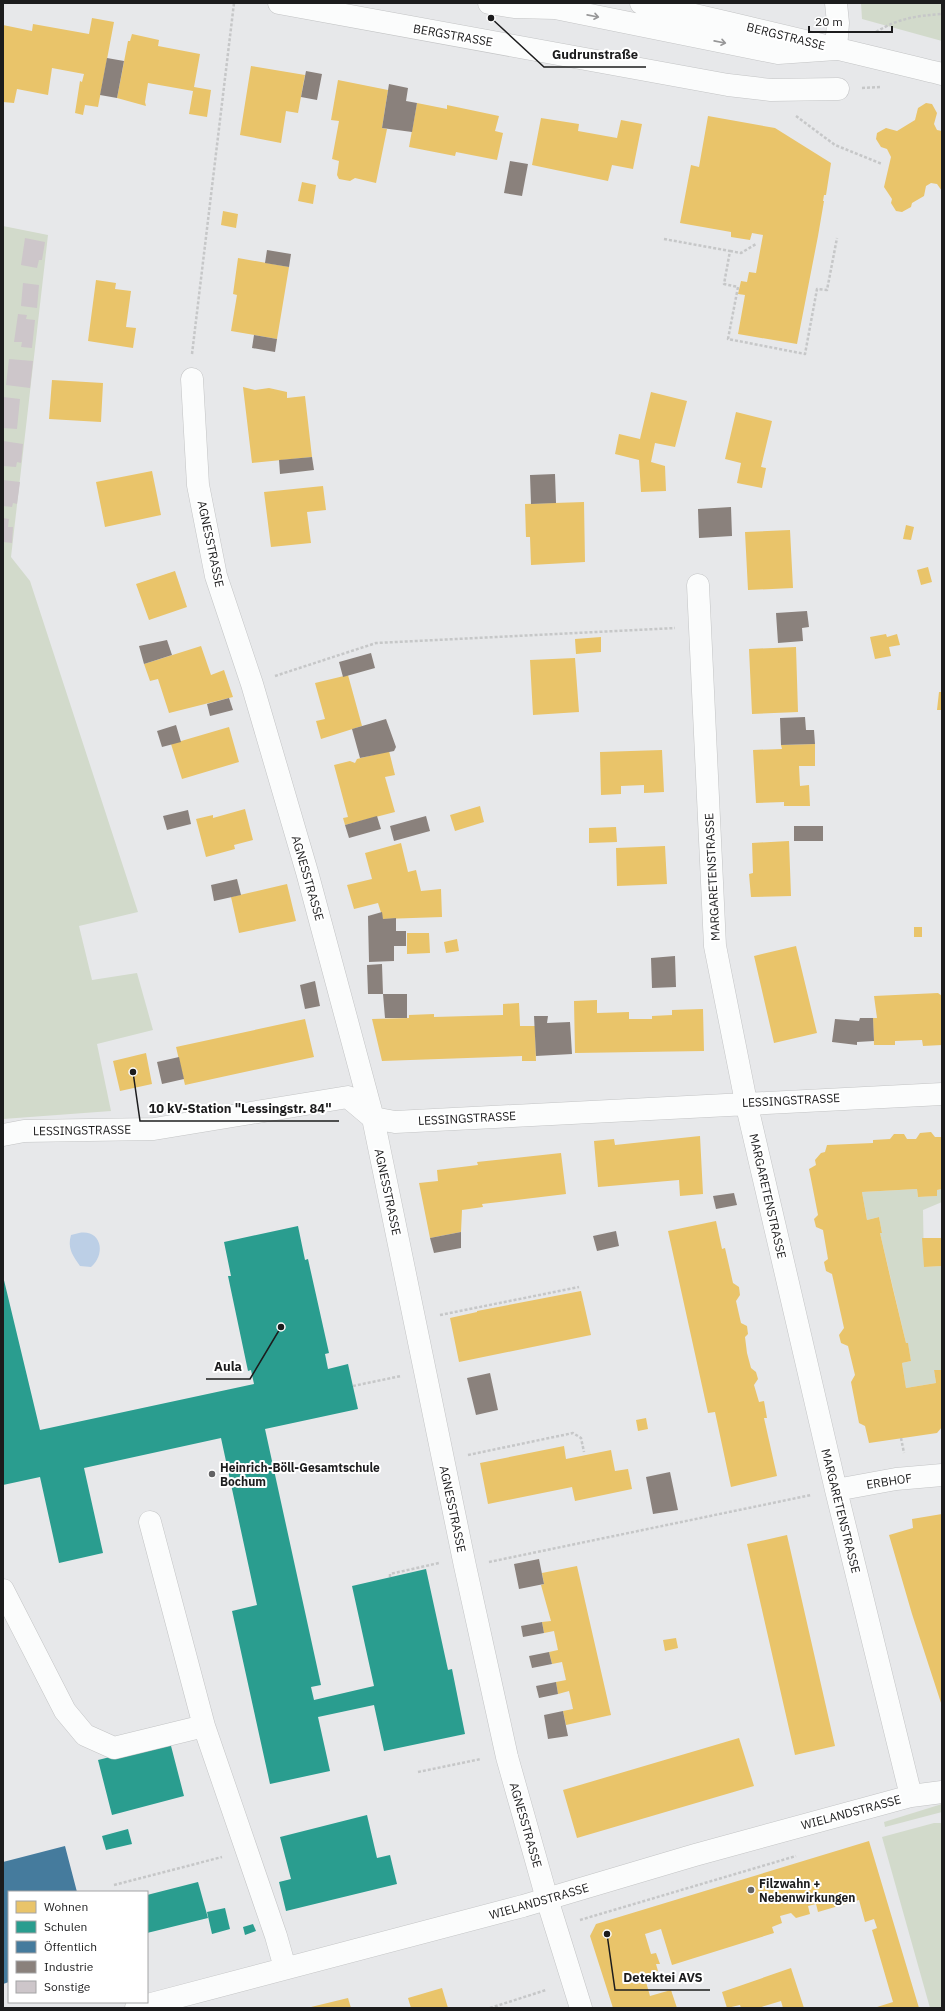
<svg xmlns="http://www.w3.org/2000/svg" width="945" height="2011" font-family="'IBM Plex Sans',sans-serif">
	<rect width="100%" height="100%" fill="#e7e8ea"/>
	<path fill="#d2dacb" d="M861 3H942V41L862 19Z
		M3 226 48 235 11 557 30 581 138 912 79 926 92 980 137 973 153 1030 97 1044 111 1111 3 1119Z
		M917 1189 918 1197 937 1196V1190L942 1189V1202L923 1210 924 1267 942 1266V1370H934L936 1383 906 1388 902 1363 911 1361 908 1344 906 1343 880 1233H882L879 1217 867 1220 862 1192Z
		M942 1804V1812L885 1827 884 1822Z
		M934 1823H942V2008H930L882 1837Z"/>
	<path fill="#bccfe6" d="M79 1233C102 1229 106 1255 91 1267L80 1266C73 1256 67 1248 71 1235Z"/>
	<path fill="#e9c46a" d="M92 18 114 22 98 107 85 105 83 115 75 113 80 81 82 82 84 74 52 68 48 95 17 89 14 103 3 102V25L32 31 33 24 89 34Z
		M132 34 159 40 158 46 200 54 194 87 211 90 207 117 189 114 193 91 148 83 145 102 146 106 117 98 128 41H130Z
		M251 66 305 75 298 113 286 111 281 143 240 135Z
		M338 80 388 90 382 128 387 129 376 183 355 178 350 181 339 179 337 175 339 161 332 159 339 121 331 120Z
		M417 103 447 109V105L499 116 495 131 503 133 497 160 456 152 455 156 409 147Z
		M926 103 932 104 937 113 934 124 937 130 942 131V191L937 184 931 183 926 186 924 196 912 203 911 207 902 212 896 211 891 203 892 199 884 187 891 157 887 149 881 147 876 139 877 133 886 128 897 131 915 120 918 108Z
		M708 116 775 128 831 163 826 195H824L823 201H824L818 236 797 344 738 334 745 295 738 294 741 281 747 282 749 272 756 273 763 235 752 233 750 240 731 237V232L680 223 691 165 699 167Z
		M541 118 579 124 578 131 617 138 621 120 642 124 633 169 612 165 608 181 532 165Z
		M302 182 316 185 313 204 298 201Z
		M223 211 238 214 236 228 221 225Z
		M238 258 289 267 277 339 231 331 237 295 233 294Z
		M96 280 116 283 115 289 131 291 126 327 136 328 133 348 88 341Z
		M52 380 103 383 101 422 49 419Z
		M243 387 255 390 269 388 287 392V398L305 396 312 457 252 463Z
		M651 392 687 401 675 447 655 443 651 462 665 466 666 491 641 492 639 460 615 454 619 434 640 439Z
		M736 412 772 421 761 467 766 468 762 488 737 483 741 463 725 459Z
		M152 471 161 515 105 527 96 482Z
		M323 486 326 510 307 512 311 543 271 547 264 492Z
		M584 502 585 562 531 565 530 537H526L525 504Z
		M906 525 914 527 911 540 903 539Z
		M790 530 793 588 748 590 745 532Z
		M928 567 932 582 921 585 917 570Z
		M175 571 187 607 149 620 136 584Z
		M886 634 887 637 897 634 900 645 889 647 891 656 875 659 870 637Z
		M601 637V652L576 654 575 639Z
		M201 646 211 675 224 670 233 697 169 713 158 679 150 681 144 664Z
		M796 647 798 712 752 714 749 649Z
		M575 658 579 712 533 715 530 660Z
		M348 675 362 726 321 739 316 721 325 719 315 683Z
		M939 692H942V710H937Z
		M229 727 239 762 182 779 171 744Z
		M815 744V766H799L800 786 809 785 810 806H784V802L756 803 753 750 782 749 781 745Z
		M662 750 664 792 644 793V785L621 786V794L601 795 600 752Z
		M389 751 395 775 385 777 395 812 345 825 343 818 348 817 334 765 350 761 355 763 357 759Z
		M480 806 484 822 455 831 450 815Z
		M245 809 253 840 234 845 235 849 206 857 196 819 213 815V818Z
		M616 827 617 842 589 843V828Z
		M789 841 791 896 751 897 749 874 753 873 752 843Z
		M401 843 408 872 416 870 421 891 441 889 442 917 383 919 378 903 354 909 347 885 372 879 365 853Z
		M665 846 667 884 617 886 616 848Z
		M287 884 296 921 239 933 231 897Z
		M914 927H922V937H914Z
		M407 933H429L430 953 407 954Z
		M457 939 459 951 446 953 444 942Z
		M796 946 817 1033 774 1043 754 956Z
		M938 993 942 996V1045L923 1046 922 1040 895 1041V1045H874L873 1018H877L874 996Z
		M597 1000V1013L629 1012V1019H652V1016L672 1015V1010L703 1009 704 1051 575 1053 574 1001Z
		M519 1003 520 1026H535L536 1061H522V1056L382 1061 372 1019 409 1018V1015L434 1014V1017L503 1015V1004Z
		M305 1019 314 1057 185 1085 176 1047Z
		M146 1053 152 1084 120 1091 113 1061Z
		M931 1132 935 1137H942V1189L937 1190V1196L918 1197 917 1189 862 1192 867 1220 879 1217 882 1233H880L893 1289 906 1343H908L911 1361 902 1363 906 1388 936 1383 934 1370H942V1427L937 1433 869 1443 865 1426 859 1423 851 1382 855 1375 848 1346 841 1343 839 1335 844 1328 832 1274 826 1271 824 1262 828 1259 823 1230 816 1227 814 1219 818 1215 809 1169 816 1165 815 1160 821 1153 825 1152 827 1145 873 1143V1140L890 1139 894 1134H904L907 1139H916L920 1133Z
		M700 1136 703 1194 680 1196 679 1180 598 1187 594 1141 614 1139 615 1145Z
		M561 1153 566 1194 482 1204 483 1207 462 1210 461 1232 430 1238 419 1183 438 1181 437 1170 478 1165 477 1162Z
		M716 1221 722 1249 725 1248 733 1283 739 1287 740 1295 736 1301 738 1310 741 1323 747 1326 748 1334 745 1337 747 1353 751 1368 756 1372 758 1379 754 1385 759 1402 764 1401 767 1418H764L777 1476 731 1487 715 1412 708 1413 668 1231Z
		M922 1238H942V1266L924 1267Z
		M581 1291 591 1335 459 1362 450 1318 477 1312V1311Z
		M646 1418 648 1429 638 1431 636 1420Z
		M564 1446 566 1459 611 1450 615 1471 628 1469 632 1489 575 1501 572 1487 488 1504 480 1463Z
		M942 1514V1706L912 1614 889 1535 913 1528 912 1519Z
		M787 1535 835 1746 795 1755 747 1544Z
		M577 1566 611 1715 566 1725 563 1711 573 1709 569 1691 558 1694 556 1682 566 1680 562 1662 552 1664 549 1652 558 1650 554 1631 544 1633 542 1622 551 1621 541 1585 544 1584 542 1573Z
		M676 1638 678 1648 665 1651 663 1640Z
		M739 1738 754 1786 577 1838 563 1790Z
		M869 1841 919 2008H874L893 2002 872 1930 877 1928 874 1919 865 1922 859 1900 818 1912 816 1904 808 1906 810 1914 796 1918 791 1913 780 1916 782 1923 772 1927 774 1933 672 1965 661 1929 645 1934 651 1954 656 1953 660 1964H656L658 1971 644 1975 650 1996 671 1990 677 2008H613L590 1936 596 1924Z
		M791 1968 804 2008H783L781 2001 758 2008H741L740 2005 727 2008 722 1992Z
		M442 1988 448 2008H411L408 1998Z
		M348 1998 351 2008H311V2007Z"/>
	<path fill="#2a9d8f" d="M298 1226 305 1260 308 1259 329 1353 325 1354 328 1369 348 1364 358 1409 265 1429 321 1685 311 1687 314 1700 374 1686 352 1586 426 1569 448 1670 452 1669 465 1734 384 1751 374 1705 318 1717 330 1771 270 1784 232 1611 257 1605 221 1438 84 1468 103 1553 59 1563 40 1477 3 1485V1276L40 1430 254 1384 251 1370 248 1371 228 1276H231L224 1242Z
		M170 1742 184 1796 112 1815 98 1760Z
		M367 1815 377 1858 390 1855 397 1884 286 1911 279 1882 291 1879 280 1837Z
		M128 1829 132 1844 106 1850 102 1836Z
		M198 1882 208 1918 147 1933V1895Z
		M225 1908 230 1929 212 1934 207 1912Z
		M253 1924 256 1931 245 1935 243 1927Z"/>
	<path fill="#457b9d" d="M65 1846 77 1892H9V1982L3 1984V1862Z"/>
	<path fill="#8a817c" d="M107 58 124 61 117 98 100 95Z
		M306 71 322 74 317 100 301 97Z
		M389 84 408 88 406 101 417 103 412 132 382 128Z
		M510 161 528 164 522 196 504 193Z
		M267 250 291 254 289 267 265 263Z
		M254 335 277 339 275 352 252 348Z
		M312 457 314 470 280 474 279 460Z
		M555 474 556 503 531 504 530 475Z
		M731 507 732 536 699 538 698 509Z
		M807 611 809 627 802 628 803 641 778 643 776 613Z
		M167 640 172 655 144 664 139 646Z
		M371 653 375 668 343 677 339 662Z
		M229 698 233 710 210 716 207 704Z
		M805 717 806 730H814L815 744 781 745 780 718Z
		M386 719 396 747 394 751 360 758 352 729Z
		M176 725 181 742 162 747 157 731Z
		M188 810 191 824 167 830 163 816Z
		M377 816 381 829 349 838 345 825Z
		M426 816 430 831 394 841 390 826Z
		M794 826H823V841H794Z
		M237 879 241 895 214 901 211 885Z
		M382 912 383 919 396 918V931H406V946H394V961L369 962 368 916Z
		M675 956 676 987 652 988 651 958Z
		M382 964 383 994H368L367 965Z
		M315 981 320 1006 305 1009 300 985Z
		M383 994H407V1018H385Z
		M534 1016H548L547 1023 570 1022 572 1054 536 1056Z
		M860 1018H873L874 1041 857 1042V1045L832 1042 835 1019 859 1021Z
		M179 1057 184 1079 162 1084 157 1062Z
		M734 1193 737 1205 716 1209 713 1196Z
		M616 1231 619 1246 597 1251 593 1236Z
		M461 1232V1248L434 1253 430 1238Z
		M490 1373 498 1410 476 1415 467 1378Z
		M670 1472 678 1510 653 1514 646 1477Z
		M539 1559 544 1584 519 1589 514 1564Z
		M542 1622 544 1633 523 1637 521 1626Z
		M549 1652 552 1664 532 1668 529 1656Z
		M556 1682 558 1694 539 1698 536 1686Z
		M563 1711 568 1736 548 1739 544 1715Z"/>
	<path fill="#cdc6ca" d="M25 238 45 242 42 260H39L37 268 21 265Z
		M23 283 39 285 37 308 21 306Z
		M18 314 27 315 26 319 35 320 32 348 21 347 22 342H14Z
		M9 359 33 361 30 388 6 385Z
		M3 397 20 399 17 429 3 428Z
		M3 441 23 444 21 463 17 462 16 467 3 466Z
		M3 480 20 482 17 504 13 503 12 507 3 506Z
		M3 518 9 519 8 527H13L12 543 3 542Z"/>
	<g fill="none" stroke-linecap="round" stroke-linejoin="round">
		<defs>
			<path id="minor" d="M279 3 728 85 771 90 838 89
				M489 3 514 7 555 8 778 53 836 49
				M641 3C742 25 842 50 942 74
				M836 3 838 23 836 49
				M192 379 198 485 216 576 252 684 307 872 373 1118 465 1566 507 1757 547 1899 581 2008
				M698 585 715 946 746 1102 836 1490 911 1796
				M3 1135 24 1131 154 1129 348 1097 373 1118 395 1122 942 1094
				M836 1490 896 1479 942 1475
				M150 1522 204 1726 276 1936 285 1968
				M3 1590 65 1711 85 1735 114 1748 204 1726
				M136 2008 523 1906 695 1855 911 1796 942 1792"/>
		</defs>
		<use href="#minor" stroke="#c3c4c5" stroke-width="23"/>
		<path stroke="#c6c7c8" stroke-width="2.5" stroke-dasharray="3 2" stroke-linecap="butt" d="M876 32C899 18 916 16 942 14
			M862 88 881 87
			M796 116 835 145 882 164
			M664 239 730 251 724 284 738 287 728 339 805 354 817 289 827 290 837 238
			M730 251 741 253 756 244
			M192 354 234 3
			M275 676 376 643 675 628
			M440 1315 579 1287
			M353 1386 401 1376
			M901 1438 904 1453
			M468 1455 573 1433 581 1438 584 1452
			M489 1562 811 1495
			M390 1577V1574L439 1563
			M418 1772 481 1759
			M114 1885 222 1857
			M580 1920 796 1856
			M490 2008 546 1990"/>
		<use href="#minor" stroke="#fbfcfc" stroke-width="22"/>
	</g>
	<defs><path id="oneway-shaft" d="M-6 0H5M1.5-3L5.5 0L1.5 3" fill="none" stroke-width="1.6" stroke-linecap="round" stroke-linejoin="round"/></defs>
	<g stroke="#979798">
		<use href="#oneway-shaft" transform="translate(593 16) rotate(11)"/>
		<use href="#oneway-shaft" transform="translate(720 42) rotate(11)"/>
	</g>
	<g fill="#636365" stroke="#fff" stroke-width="1.5">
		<circle cx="212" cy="1474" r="4"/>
		<circle cx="751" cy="1890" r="4"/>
	</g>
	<g text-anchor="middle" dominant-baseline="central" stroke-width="4" stroke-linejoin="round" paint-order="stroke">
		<g font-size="12" fill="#1c1c1d" stroke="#fff">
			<text transform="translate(453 35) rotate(10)">BERGSTRASSE</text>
			<text transform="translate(786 36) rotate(14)">BERGSTRASSE</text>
			<text transform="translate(211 544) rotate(78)">AGNESSTRASSE</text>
			<text transform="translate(712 877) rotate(-93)">MARGARETENSTRASSE</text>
			<text transform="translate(308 878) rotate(74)">AGNESSTRASSE</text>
			<text transform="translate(791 1100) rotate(-3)">LESSINGSTRASSE</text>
			<text transform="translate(467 1118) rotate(-3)">LESSINGSTRASSE</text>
			<text transform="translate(82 1130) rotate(-1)">LESSINGSTRASSE</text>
			<text transform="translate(388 1192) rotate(78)">AGNESSTRASSE</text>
			<text transform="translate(768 1196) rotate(77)">MARGARETENSTRASSE</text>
			<text transform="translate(889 1481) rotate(-9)">ERBHOF</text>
			<text transform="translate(453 1509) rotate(78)">AGNESSTRASSE</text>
			<text transform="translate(841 1511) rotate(76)">MARGARETENSTRASSE</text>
			<text transform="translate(851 1812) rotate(-15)">WIELANDSTRASSE</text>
			<text transform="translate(526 1825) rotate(74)">AGNESSTRASSE</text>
			<text transform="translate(539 1901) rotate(-16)">WIELANDSTRASSE</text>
		</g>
		<g font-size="12" font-weight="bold" fill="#1c1c1d" stroke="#fff" text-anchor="start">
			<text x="220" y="1467">Heinrich-Böll-Gesamtschule<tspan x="220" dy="14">Bochum</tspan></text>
			<text x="759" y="1883">Filzwahn +<tspan x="759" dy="14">Nebenwirkungen</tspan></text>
		</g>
	</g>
	<path fill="none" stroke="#1c1c1d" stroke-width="1.5" d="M491 18L544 67H646M133 1072L140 1121H339M281 1327L250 1379H206M607 1934L615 1990H710"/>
	<g fill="#1c1c1d" stroke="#fff" stroke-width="1.5">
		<circle cx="491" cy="18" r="4"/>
		<circle cx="133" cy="1072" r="4"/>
		<circle cx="281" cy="1327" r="4"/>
		<circle cx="607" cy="1934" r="4"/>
	</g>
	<g font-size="13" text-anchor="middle" font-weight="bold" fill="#1c1c1d" stroke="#fff" stroke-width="4" stroke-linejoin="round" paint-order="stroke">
		<text x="595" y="59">Gudrunstraße</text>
		<text x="240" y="1113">10 kV-Station "Lessingstr. 84"</text>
		<text x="228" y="1371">Aula</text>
		<text x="663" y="1982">Detektei AVS</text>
	</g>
	<rect width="945" height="2011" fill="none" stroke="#1c1c1d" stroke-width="8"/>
	<rect x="8" y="1891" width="140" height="112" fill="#ffffff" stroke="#a4a4a5"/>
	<rect x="16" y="1901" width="20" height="12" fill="#e9c46a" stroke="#a4a4a5"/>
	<text x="44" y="1911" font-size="12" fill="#1c1c1d">Wohnen</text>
	<rect x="16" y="1921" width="20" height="12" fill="#2a9d8f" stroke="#a4a4a5"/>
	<text x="44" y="1931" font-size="12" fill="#1c1c1d">Schulen</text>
	<rect x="16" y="1941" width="20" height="12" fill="#457b9d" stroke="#a4a4a5"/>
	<text x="44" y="1951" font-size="12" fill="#1c1c1d">Öffentlich</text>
	<rect x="16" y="1961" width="20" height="12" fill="#8a817c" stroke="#a4a4a5"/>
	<text x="44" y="1971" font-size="12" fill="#1c1c1d">Industrie</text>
	<rect x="16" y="1981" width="20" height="12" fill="#cdc6ca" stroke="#a4a4a5"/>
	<text x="44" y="1991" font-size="12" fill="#1c1c1d">Sonstige</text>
	<path d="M809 26v6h83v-6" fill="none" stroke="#1c1c1d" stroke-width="2"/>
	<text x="815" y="26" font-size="12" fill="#1c1c1d" stroke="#ffffff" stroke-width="3" paint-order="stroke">20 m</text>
</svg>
